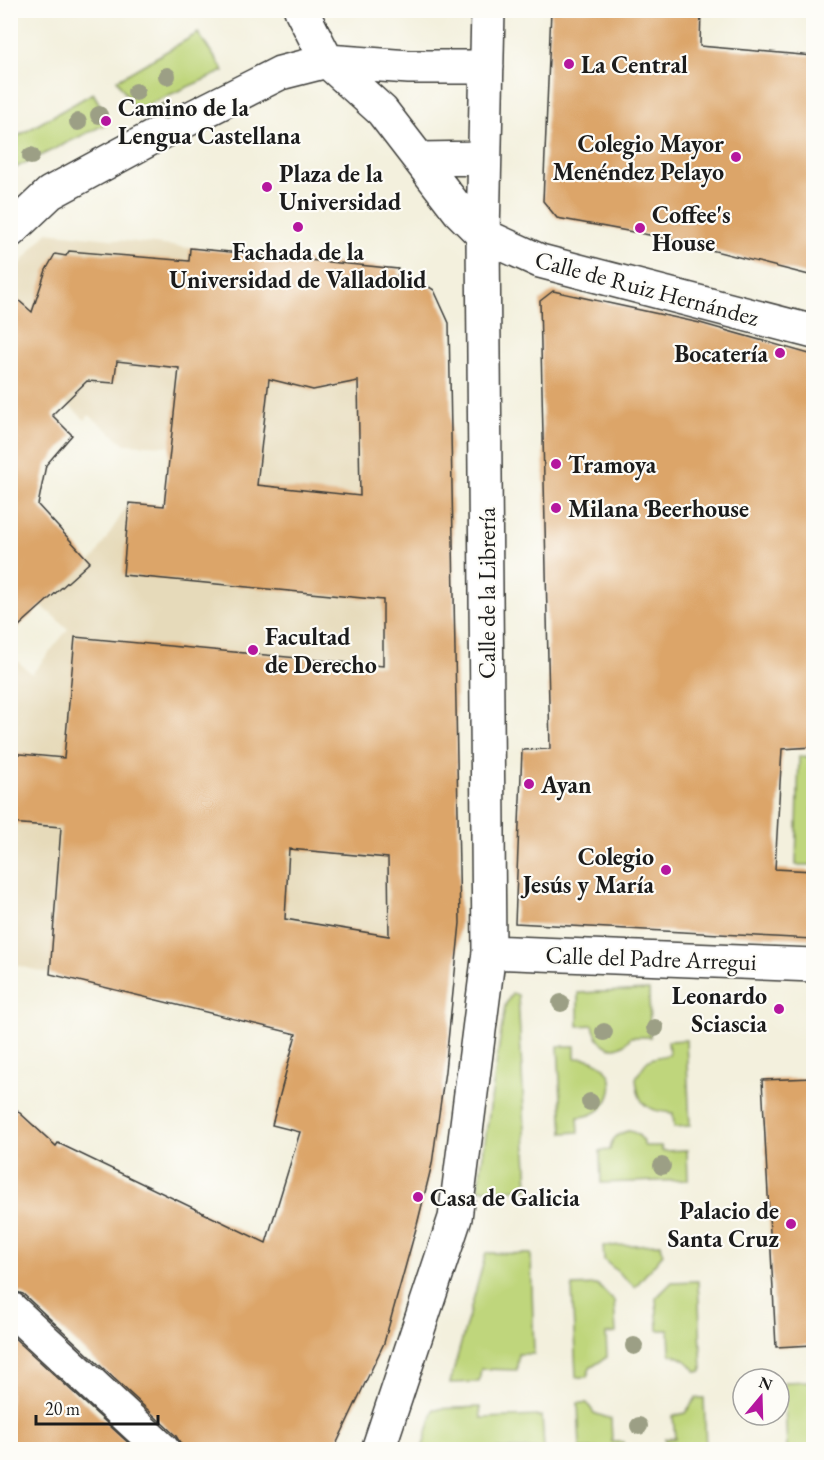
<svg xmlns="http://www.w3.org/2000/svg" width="824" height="1460" font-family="'EB Garamond',serif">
	<rect width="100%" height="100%" fill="#fdfcf7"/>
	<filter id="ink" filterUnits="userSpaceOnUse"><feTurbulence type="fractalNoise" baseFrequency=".0167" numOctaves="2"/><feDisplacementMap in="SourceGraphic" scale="12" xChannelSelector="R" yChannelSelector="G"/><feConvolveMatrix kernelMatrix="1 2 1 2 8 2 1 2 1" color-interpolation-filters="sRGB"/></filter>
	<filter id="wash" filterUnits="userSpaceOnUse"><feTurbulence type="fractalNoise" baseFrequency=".008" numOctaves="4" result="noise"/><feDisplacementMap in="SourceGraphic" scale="24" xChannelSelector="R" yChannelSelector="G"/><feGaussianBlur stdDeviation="1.35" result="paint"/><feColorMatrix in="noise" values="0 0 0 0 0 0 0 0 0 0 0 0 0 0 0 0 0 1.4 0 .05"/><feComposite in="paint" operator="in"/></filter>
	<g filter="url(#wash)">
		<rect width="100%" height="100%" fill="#f3f0dd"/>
		<path fill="#e6daba" d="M47 232 190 248 398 269 399 276 418 280 434 290 440 303 441 316 449 320 460 920 445 1071 11 964 10 664 14 658 32 674 68 629 42 606 94 558 129 503 164 506 170 446 125 444 89 415 85 420 11 352V275Z"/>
		<path fill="#bfd67b" stroke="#6e794c" stroke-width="1.5" d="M198 33 224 71 135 110 117 80Z
			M93 93 110 122 11 170V140Z
			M799 756 813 757V865H796Z
			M649 990 650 1037H631C616 1057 598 1047 593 1025L578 1026V993Z
			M512 993 518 995 528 1189H478L501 1032 505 1006Z
			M686 1040 690 1126 674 1127 673 1113C647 1111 638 1106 636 1078 647 1059 647 1058 669 1055L668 1041Z
			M558 1046H575V1058C580 1058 585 1058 589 1059 626 1069 614 1117 578 1117L579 1132 563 1133Z
			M628 1131C638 1132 642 1138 645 1146H661L662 1151 687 1150 688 1180 601 1183 600 1151 610 1150C611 1139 617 1134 628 1131Z
			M661 1244 663 1254 635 1287 604 1260 603 1246Z
			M486 1253 531 1254 534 1354H518L517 1370 481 1369 479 1382 450 1383Z
			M698 1281 702 1371 696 1372C689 1361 682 1357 670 1354L669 1330H658L656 1298 672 1282Z
			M598 1285 614 1301 616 1333 606 1334 607 1357 590 1368 587 1377H576L572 1286Z
			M813 1381V1449H787L784 1382Z
			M696 1398H704L706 1449H666L665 1439 675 1438 673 1416 685 1413Z
			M578 1403H587L594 1413 611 1419 612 1442H623V1449H580Z
			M480 1407 481 1418 542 1416 544 1449H422L434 1409Z"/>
		<g id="blocks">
			<path fill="#dca569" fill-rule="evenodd" d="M551 10H701L700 46 813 56V276L660 237 557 218 543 201Z
				M190 248 398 269V275L418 280 434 290 449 323 460 923 445 1071 432 1164 417 1225 384 1343 334 1449H181V1444L176 1436 23 1294 10 1290V1104L56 1146 58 1143 266 1243 300 1132 272 1125 296 1034 50 974 61 827 10 823V753L64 758 75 637 383 666V600L123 575 129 503 164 506 179 368 117 361 114 383 87 381 52 415 72 435 46 465 38 505 90 562 10 634V293L32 312 46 270 55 254 66 256 69 251 189 261ZM269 379 313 390 358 381 360 496 257 485ZM289 849 388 858 389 936 285 919Z
				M553 291 700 323 813 355V747L782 749 775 869 813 871V939L515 923 522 750 550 749 540 301Z
				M813 1078V1345L776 1347 762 1080Z
				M10 1334 135 1449H10Z"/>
		</g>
	</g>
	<g filter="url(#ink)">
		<use href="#blocks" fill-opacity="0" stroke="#3c3c39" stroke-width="1.5"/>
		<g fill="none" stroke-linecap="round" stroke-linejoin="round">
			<defs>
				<path id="minor" d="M301 10 327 61 382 111 459 211 483 235 540 261 814 332
					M419 159 484 158
					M10 231 50 193 159 134 280 73 327 61 409 67H487
					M489 952 814 965
					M10 1308 163 1450
					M378 1450 455 1218 489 952 483 235 488 10"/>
			</defs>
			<use href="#minor" stroke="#3c3c39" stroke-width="36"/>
			<use href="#minor" stroke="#fff" stroke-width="33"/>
		</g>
		<g fill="#9c9f85">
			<circle cx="167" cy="76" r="9"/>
			<circle cx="136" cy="92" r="9"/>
			<circle cx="165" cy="111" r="9"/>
			<circle cx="99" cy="115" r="9"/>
			<circle cx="78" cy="122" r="9"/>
			<circle cx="31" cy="156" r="9"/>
			<circle cx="561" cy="1003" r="9"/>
			<circle cx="655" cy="1028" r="9"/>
			<circle cx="604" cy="1032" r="9"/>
			<circle cx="590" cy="1102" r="9"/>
			<circle cx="662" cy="1166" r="9"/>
			<circle cx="634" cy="1346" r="9"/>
			<circle cx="639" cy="1426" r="9"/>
		</g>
	</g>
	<g fill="#b5179e" stroke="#fdfcf7" stroke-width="2">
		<circle cx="569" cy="64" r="6"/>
		<circle cx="106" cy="121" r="6"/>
		<circle cx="736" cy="157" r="6"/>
		<circle cx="267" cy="187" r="6"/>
		<circle cx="298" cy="227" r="6"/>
		<circle cx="640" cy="228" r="6"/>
		<circle cx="780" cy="353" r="6"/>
		<circle cx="556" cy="464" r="6"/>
		<circle cx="556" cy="508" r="6"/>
		<circle cx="253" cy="650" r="6"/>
		<circle cx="529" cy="784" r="6"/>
		<circle cx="666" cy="870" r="6"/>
		<circle cx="779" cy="1009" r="6"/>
		<circle cx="418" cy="1197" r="6"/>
		<circle cx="791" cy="1224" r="6"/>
	</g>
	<g text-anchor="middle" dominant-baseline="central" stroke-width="4.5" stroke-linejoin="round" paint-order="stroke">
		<g font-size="24" font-weight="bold" fill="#1c1c1c" stroke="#fdfcf7" text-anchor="start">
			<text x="581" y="64">La Central</text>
			<text x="118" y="107">Camino de la<tspan x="118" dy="28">Lengua Castellana</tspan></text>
			<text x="724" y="143" text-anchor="end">Colegio Mayor<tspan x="724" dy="28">Menéndez Pelayo</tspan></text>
			<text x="279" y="173">Plaza de la<tspan x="279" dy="28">Universidad</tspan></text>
			<text x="652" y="214">Coffee's<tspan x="652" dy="28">House</tspan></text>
			<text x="298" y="251" text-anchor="middle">Fachada de la<tspan x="298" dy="28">Universidad de Valladolid</tspan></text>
			<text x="768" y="353" text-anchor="end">Bocatería</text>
			<text x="568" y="464">Tramoya</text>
			<text x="568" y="508">Milana Ɓeerhouse</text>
			<text x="265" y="636">Facultad<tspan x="265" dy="28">de Derecho</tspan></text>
			<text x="541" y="784">Ayan</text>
			<text x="654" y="856" text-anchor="end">Colegio<tspan x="654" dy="28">Jesús y María</tspan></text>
			<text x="767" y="995" text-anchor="end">Leonardo<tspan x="767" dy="28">Sciascia</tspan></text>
			<text x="430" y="1197">Casa de Galicia</text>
			<text x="779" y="1210" text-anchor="end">Palacio de<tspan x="779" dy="28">Santa Cruz</tspan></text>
		</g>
		<g font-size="24" fill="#1c1c1c" stroke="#fdfcf7">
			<text transform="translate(647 288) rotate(15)">Calle de Ruiz Hernández</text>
			<text transform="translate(486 593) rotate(-90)">Calle de la Librería</text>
			<text transform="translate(651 958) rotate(2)">Calle del Padre Arregui</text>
		</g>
	</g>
	<rect width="824" height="1460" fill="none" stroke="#fdfcf7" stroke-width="36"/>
	<g transform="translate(761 1397) rotate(19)"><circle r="28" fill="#fdfcf7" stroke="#a3a29f" stroke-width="1.5"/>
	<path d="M0-4.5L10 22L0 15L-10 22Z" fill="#b5179e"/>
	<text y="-9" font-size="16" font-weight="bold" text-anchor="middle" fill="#1c1c1c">N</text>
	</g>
	<path d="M36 1415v9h122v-9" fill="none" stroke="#1c1c1c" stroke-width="3"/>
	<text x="45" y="1415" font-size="18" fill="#1c1c1c" stroke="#fdfcf7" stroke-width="4.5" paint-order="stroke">20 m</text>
</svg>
